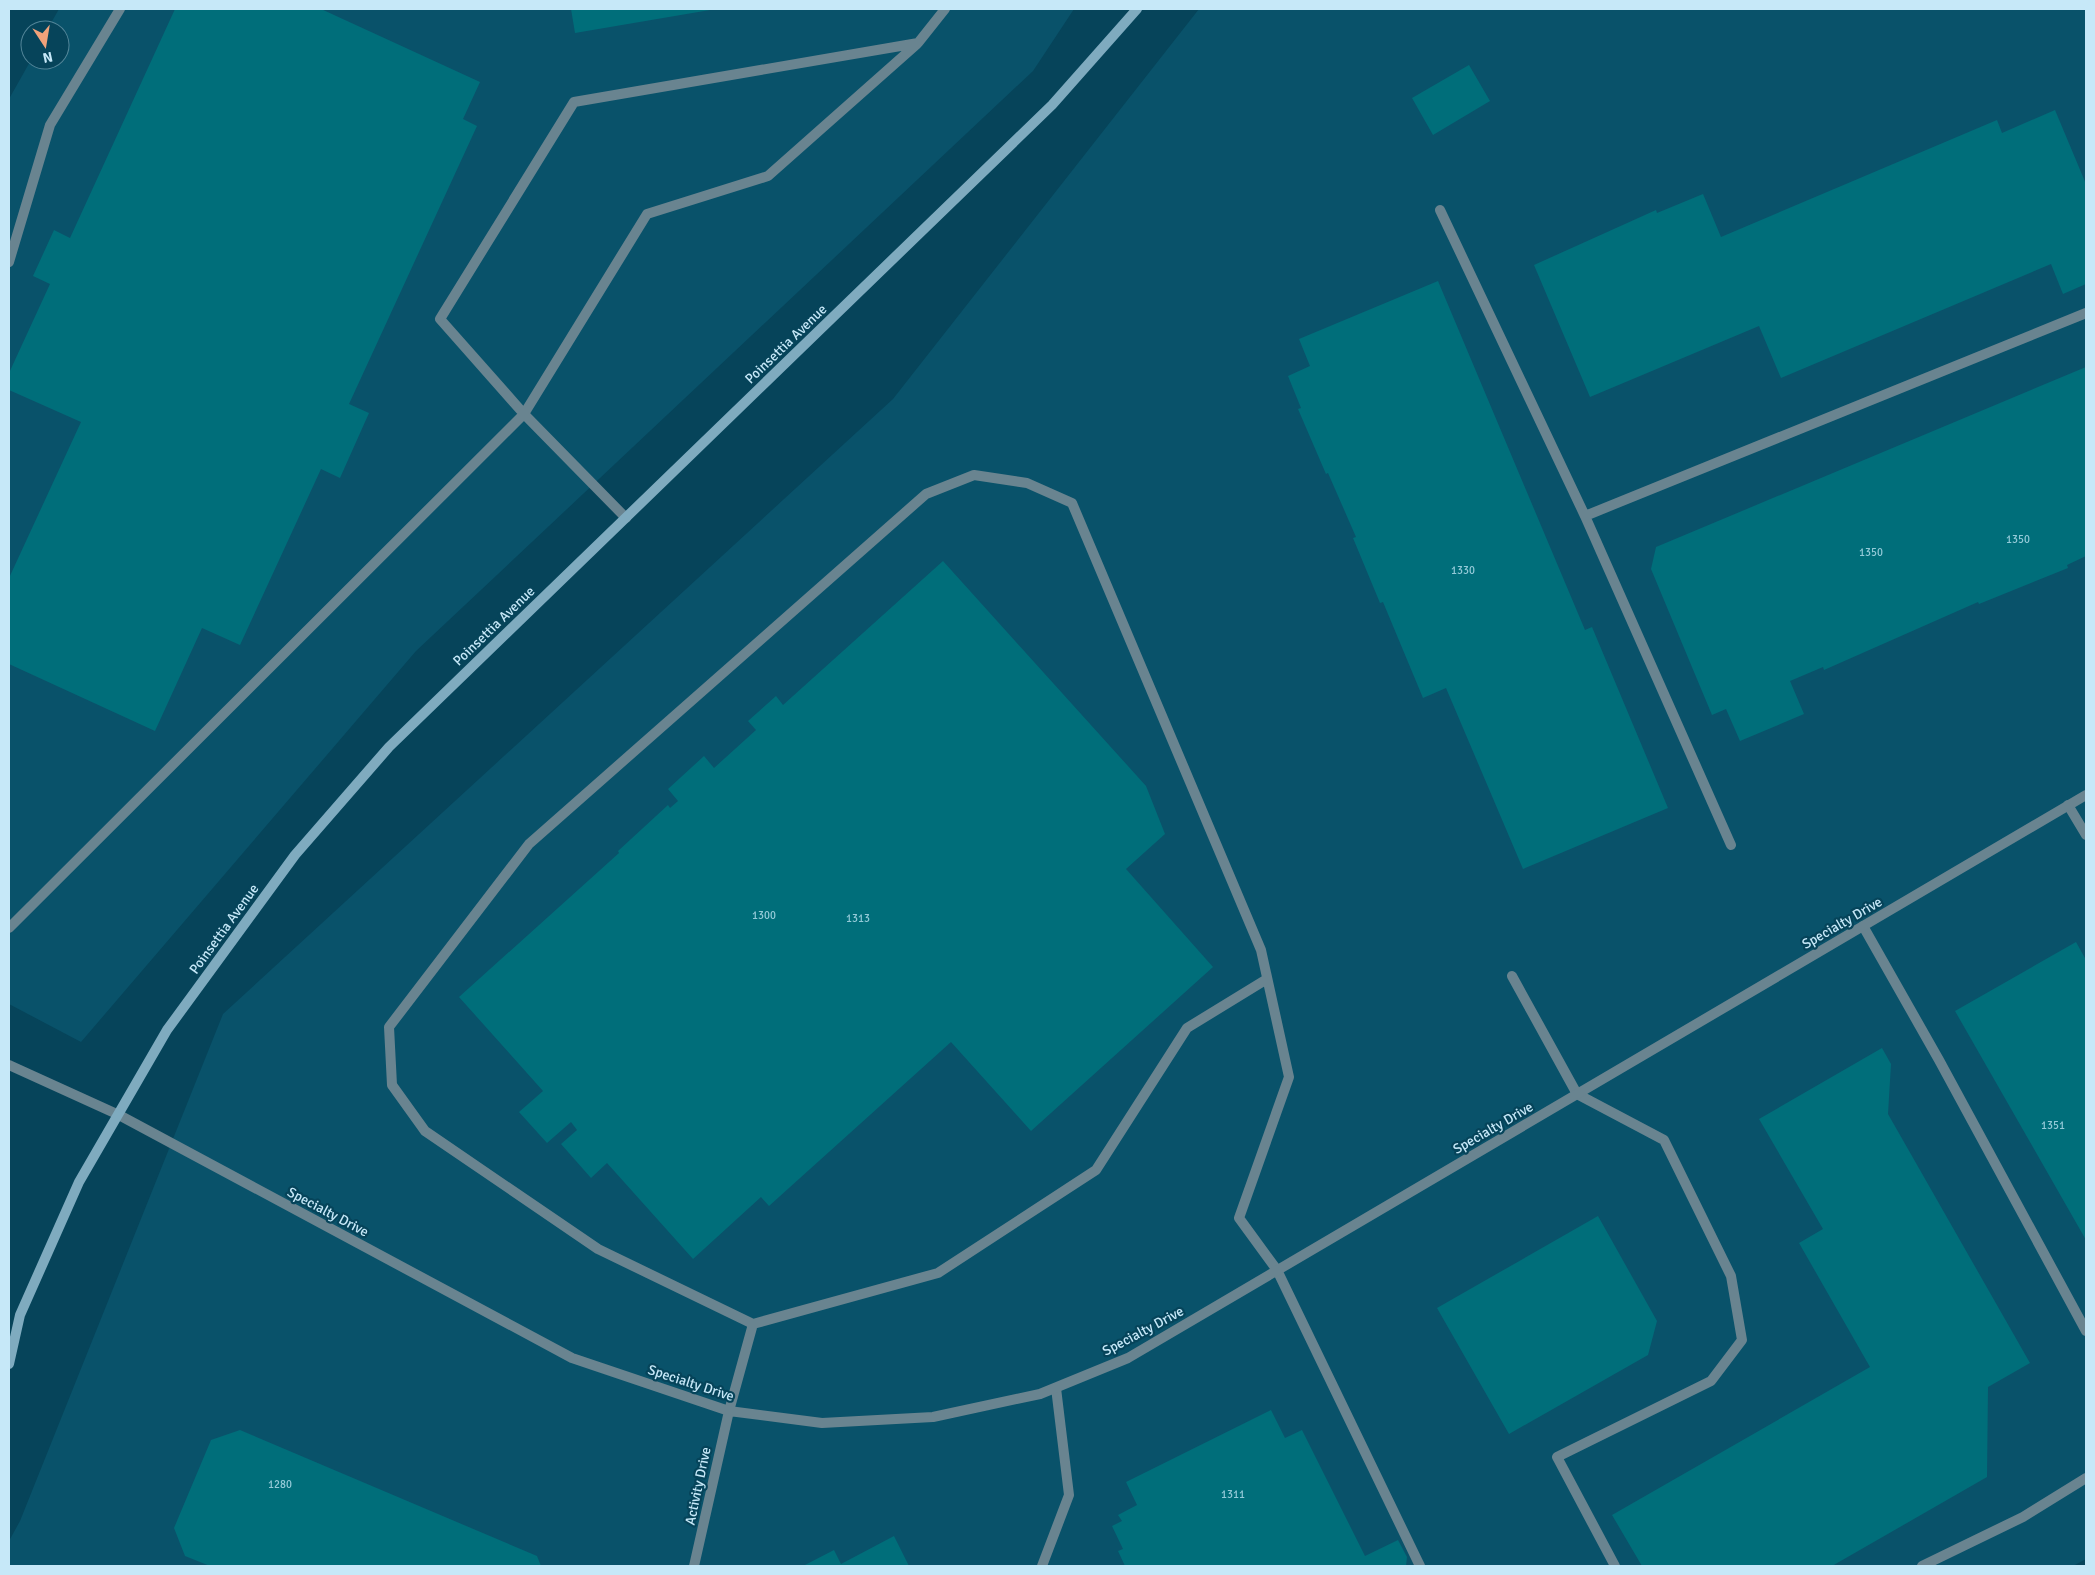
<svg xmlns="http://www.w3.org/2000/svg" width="2095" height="1575" font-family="Signika,sans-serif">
	<rect width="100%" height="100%" fill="#06445a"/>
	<path fill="#09526a" d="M59 9H1074L1033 71 416 651 81 1042 9 1004V99L31 60H60V30H47Z
		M1199 9H2086V1559L2073 1566H9V1541L20 1521 223 1014 893 399Z"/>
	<path fill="#006e7a" d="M175 9H321L480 82 463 119 477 126 349 404 369 413 340 478 321 469 240 645 202 628 155 731 9 664V578L81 422 9 390V373L50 284 33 276 54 230 70 238Z
		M571 9H710V10L575 33Z
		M1469 65 1490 101 1433 135 1412 98Z
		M2055 110 2086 184V284L2063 294 2051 264 1781 378 1759 326 1590 397 1534 265 1656 210 1657 213 1703 194 1721 237 1997 120 2002 133Z
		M1438 281 1585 630 1592 627 1668 808 1523 869 1446 688 1423 698 1383 602 1380 603 1353 538 1356 537 1328 473 1326 474 1298 409 1301 408 1288 376 1310 366 1299 339Z
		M2086 367V556L2067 565 2068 568 1979 604 1978 602 1824 670 1823 667 1790 681 1804 714 1740 741 1726 709 1712 715 1651 569 1656 547Z
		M943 561 1146 786 1165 834 1126 869 1213 967 1031 1131 951 1042 769 1206 761 1197 693 1259 607 1163 591 1178 561 1144 577 1130 571 1122 547 1143 519 1112 543 1091 459 997 619 853 618 851 668 805 670 808 678 801 668 789 704 756 714 768 756 730 748 721 776 696 783 705Z
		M2076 942 2086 960V1240L1955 1011Z
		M1882 1048 1891 1064 1888 1114 2030 1363 1988 1387 1987 1477 1832 1566H1642L1612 1515 1870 1367 1799 1243 1823 1229 1759 1119Z
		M1598 1216 1657 1321 1648 1355 1509 1434 1437 1308Z
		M1271 1410 1285 1438 1302 1430 1365 1556 1398 1540 1407 1557 1406 1566H1125L1118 1551 1123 1549 1112 1526 1122 1521 1118 1515 1137 1505 1126 1482Z
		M240 1430 537 1556 541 1566H210L185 1556 174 1528 211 1440Z
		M894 1536 909 1566H803L834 1550 841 1564Z"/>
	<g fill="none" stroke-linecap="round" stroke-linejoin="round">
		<path stroke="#698490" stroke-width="10" d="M1440 210 1585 516 2086 313
			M9 262 50 125 120 9
			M1585 516 1731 845
			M626 518 524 414 647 214 768 176 917 44
			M2068 805 2086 835
			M1863 926 1939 1060 2086 1331
			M9 928 524 414 440 319 574 102 918 43 945 9
			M1512 976 1577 1094 1664 1140 1731 1276 1742 1340 1711 1381 1557 1457 1615 1566
			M1267 979 1187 1028 1096 1170 938 1273 753 1324 598 1249 425 1131 392 1085 389 1027 529 844 926 494 974 475 1027 483 1072 503 1261 950 1289 1077 1239 1218 1277 1270 1420 1566
			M729 1411 753 1324
			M1042 1566 1069 1495 1056 1388
			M1922 1566 2023 1517 2086 1478"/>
		<path stroke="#698490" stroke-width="10" d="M9 1065 119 1115 572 1358 729 1411 822 1423 933 1417 1040 1394 1128 1358 2086 795
			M694 1566 729 1411"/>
		<path stroke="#7fabbf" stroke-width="10" d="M9 1364 20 1315 79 1182 167 1030 295 855 389 747 1052 105 1137 9"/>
	</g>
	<g text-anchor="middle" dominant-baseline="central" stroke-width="4.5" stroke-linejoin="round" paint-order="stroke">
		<g font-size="11" fill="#94cad8">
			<text x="2018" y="539">1350</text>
			<text x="1871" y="552">1350</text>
			<text x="1463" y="570">1330</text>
			<text x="764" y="915">1300</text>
			<text x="858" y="918">1313</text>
			<text x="2053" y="1125">1351</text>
			<text x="280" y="1484">1280</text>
			<text x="1233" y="1494">1311</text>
		</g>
		<g font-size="14" fill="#c6e8f8" stroke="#06445a">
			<text transform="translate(786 344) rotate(-44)">Poinsettia Avenue</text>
			<text transform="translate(494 626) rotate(-44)">Poinsettia Avenue</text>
			<text transform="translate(1842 923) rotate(-30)">Specialty Drive</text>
			<text transform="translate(224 929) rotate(-54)">Poinsettia Avenue</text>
			<text transform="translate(1493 1128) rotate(-30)">Specialty Drive</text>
			<text transform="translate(328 1212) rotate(28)">Specialty Drive</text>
			<text transform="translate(1143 1331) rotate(-28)">Specialty Drive</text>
			<text transform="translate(691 1383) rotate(18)">Specialty Drive</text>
			<text transform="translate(698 1486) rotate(-78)">Activity Drive</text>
		</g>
	</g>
	<rect width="2095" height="1575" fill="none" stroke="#c6e8f8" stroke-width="20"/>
	<g transform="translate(45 45) rotate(168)"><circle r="24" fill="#06445a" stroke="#538699"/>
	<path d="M0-4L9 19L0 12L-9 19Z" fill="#f0a27a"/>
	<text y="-8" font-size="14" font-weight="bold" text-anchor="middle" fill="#c6e8f8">N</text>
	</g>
</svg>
